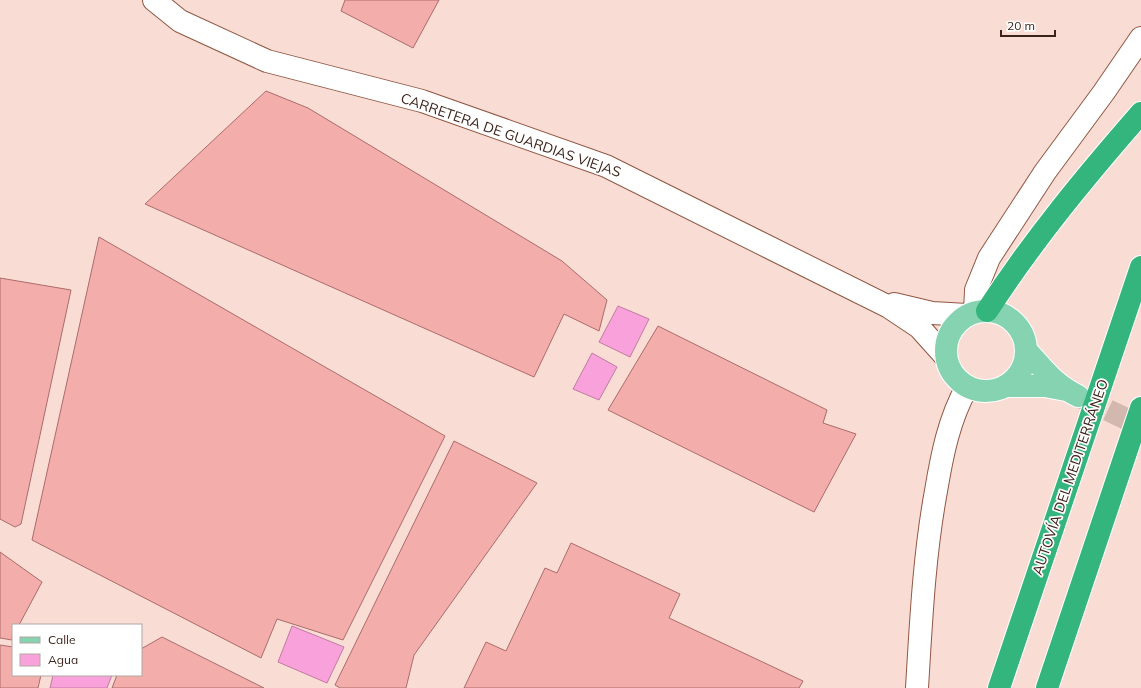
<svg xmlns="http://www.w3.org/2000/svg" width="1141" height="688" font-family="Mulish,sans-serif">
	<rect width="100%" height="100%" fill="#f9ddd4"/>
	<path fill="#f9a1db" stroke="#c07ba1" d="M618 306 649 319 630 357 599 342Z
		M592 353 617 367 599 400 573 389Z
		M292 626 344 647 327 683 278 662Z
		M53 675H112L107 688H50Z"/>
	<path fill="#f3adab" stroke="#ac6b6b" d="M345 0H439L413 48 341 11Z
		M266 91 308 108 562 261 607 300 599 331 564 314 534 377 145 204Z
		M99 237 445 436 343 640 277 619 261 658 32 540Z
		M0 278 71 290 21 524 15 527 0 519Z
		M658 326 827 410 823 423 856 434 814 512 608 410Z
		M454 441 537 483 414 655 406 688H340L335 685Z
		M571 543 680 594 669 618 803 681 799 688H464L486 642 506 651 545 568 557 573Z
		M0 552 42 582 19 625H13L12 640 0 638Z
		M162 637 264 688H112L117 675H141V649Z
		M0 645 13 647V675H41L38 688H0Z"/>
	<g fill="none" stroke-linecap="round" stroke-linejoin="round">
		<path stroke="#d3b8af" stroke-width="22" stroke-dasharray="22 11" stroke-linecap="butt" d="M1078 396 1141 426"/>
		<defs>
			<path id="minor" d="M154 0 180 21 267 61 422 101 606 166 889 307 919 327 945 356
				M894 304 932 313 967 315
				M975 312 976 290 989 258 1045 172 1104 92 1141 38
				M917 688C921 622 924 556 936 491 942 455 949 419 967 387"/>
			<path id="major" d="M946 351a40 40 0 1 1 80 0a40 40 0 1 1-80 0Z
				M1026 350C1044 369 1052 383 1078 396
				M1006 386H1045L1066 390"/>
			<path id="highway" d="M987 311C1033 240 1086 176 1141 113
				M999 688 1141 267
				M1047 688 1141 408"/>
		</defs>
		<use href="#minor" stroke="#915743" stroke-width="24"/>
		<use href="#major" stroke="#fff" stroke-width="24"/>
		<use href="#highway" stroke="#fff" stroke-width="24"/>
		<use href="#minor" stroke="#fff" stroke-width="22"/>
		<use href="#major" stroke="#86d3b2" stroke-width="22"/>
		<use href="#highway" stroke="#35b57e" stroke-width="22"/>
	</g>
	<g text-anchor="middle" dominant-baseline="central" stroke-width="3.5" stroke-linejoin="round" paint-order="stroke">
		<g font-size="14" fill="#3c231a" stroke="#fff">
			<text transform="translate(511 135) rotate(19)">CARRETERA DE GUARDIAS VIEJAS</text>
			<text transform="translate(1070 477) rotate(-71)">AUTOVÍA DEL MEDITERRÁNEO</text>
		</g>
	</g>
	<rect x="12" y="624" width="130" height="52" fill="#ffffff" stroke="#b1a7a3"/>
	<rect x="20" y="637" width="20" height="6" fill="#86d3b2" stroke="#b1a7a3"/>
	<text x="48" y="644" font-size="12" fill="#3c231a">Calle</text>
	<rect x="20" y="654" width="20" height="12" fill="#f9a1db" stroke="#b1a7a3"/>
	<text x="48" y="664" font-size="12" fill="#3c231a">Agua</text>
	<path d="M1001 30v6h54v-6" fill="none" stroke="#3c231a" stroke-width="2"/>
	<text x="1007" y="30" font-size="12" fill="#3c231a" stroke="#ffffff" stroke-width="3" paint-order="stroke">20 m</text>
</svg>
